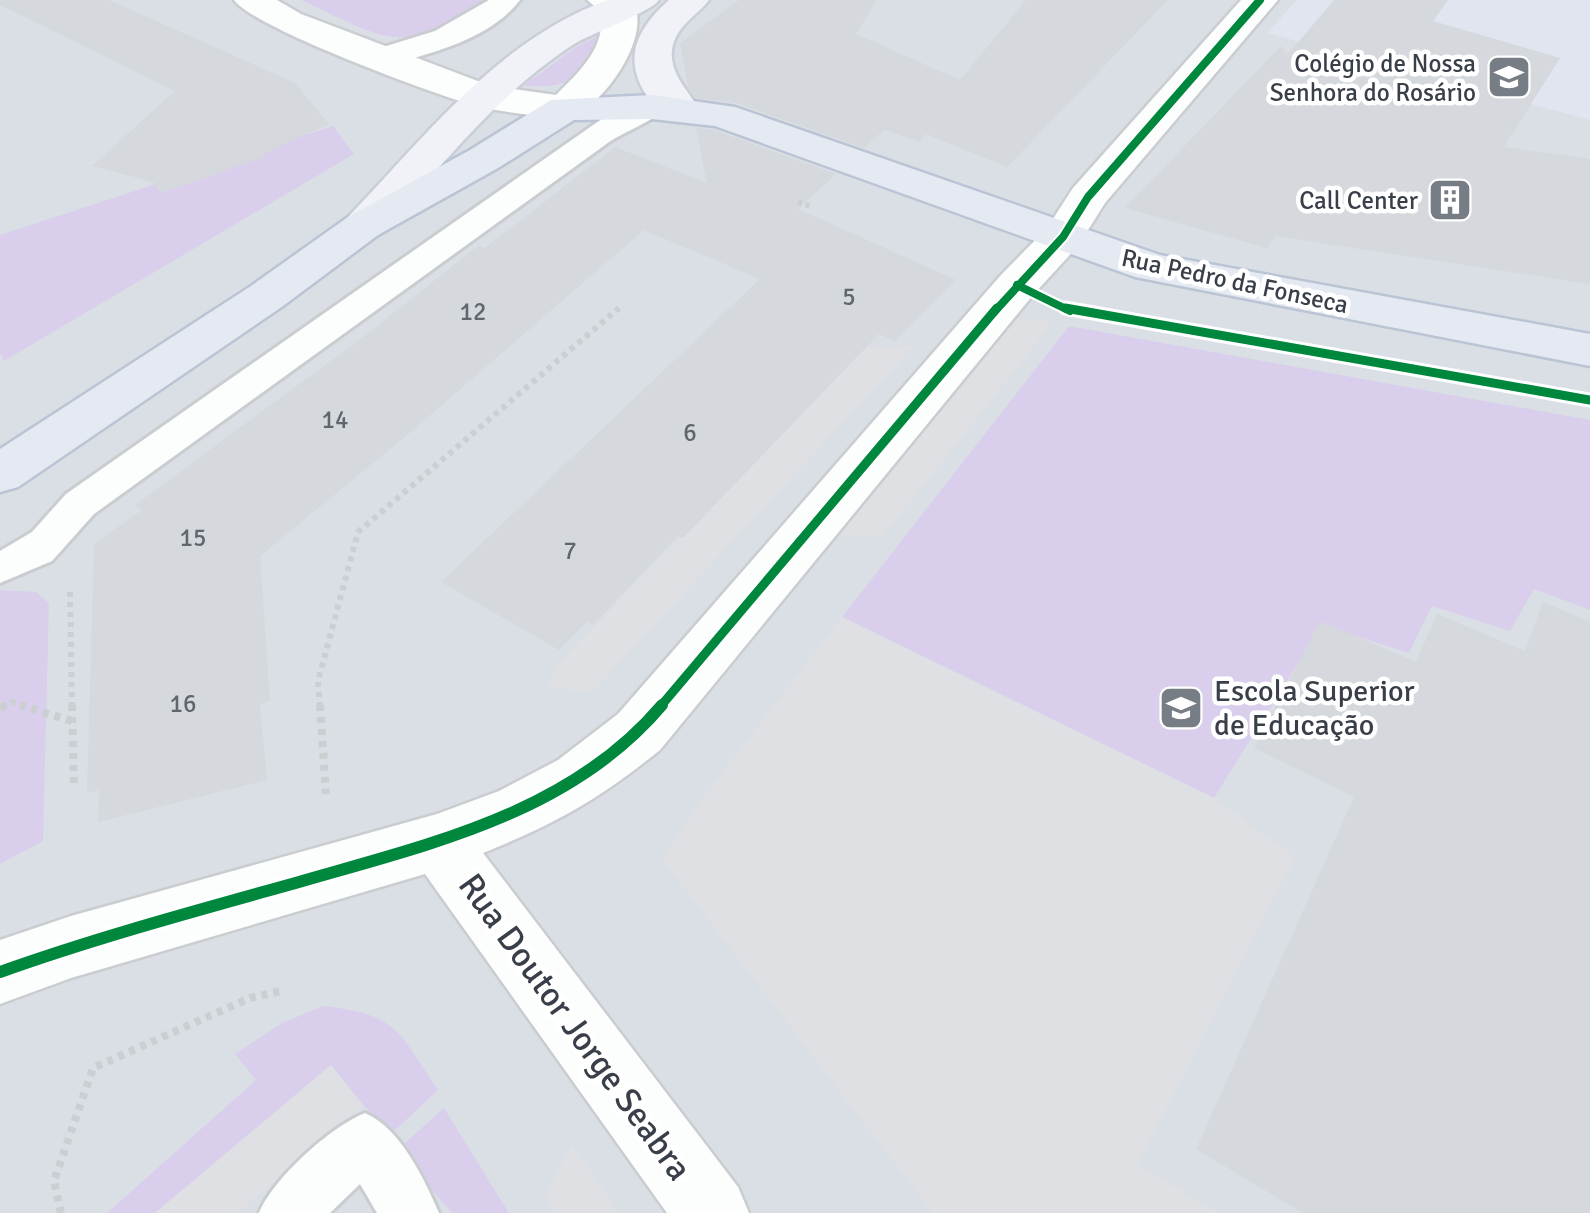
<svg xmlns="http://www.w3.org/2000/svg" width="1590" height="1213" font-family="Signika,sans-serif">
	<rect width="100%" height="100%" fill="#edeff2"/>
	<path fill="#dadfe5" d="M0 0H1590V1213H0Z"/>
	<path fill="#e0e5ef" d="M1297 0H1590V120L1267 33Z"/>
	<path fill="#d9cfec" d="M301 0H489C404 60 386 39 301 0Z
		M606 32 607 37C576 77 577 89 523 86L576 47Z
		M333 126 354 154 4 361 0 353V235Z
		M1069 326 1590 420V610L1534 589 1510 631 1432 606 1409 653 1322 625 1214 798 842 617Z
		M0 590 36 592 49 603 43 841 0 864Z
		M323 1006C398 1014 398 1031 438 1090L393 1132 363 1105 331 1066 155 1213H107L256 1080 235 1054 282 1023Z
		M444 1108 509 1213H452L397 1150Z"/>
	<path fill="#dee0e4" d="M1010 319H1048L1050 326 883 536 828 537Z
		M914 346 592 692 549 687 555 667 866 347Z
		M842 617 1214 798 1295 857 1137 1165 1220 1213H933L662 859 702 799Z
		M331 1065 363 1105 237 1213H155Z
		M572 1144 619 1213H556L545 1197Z"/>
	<path fill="#d5d8dc" d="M0 0H109L295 83 329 124 263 154 265 157 161 193 153 182 92 166 175 91 0 5Z
		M739 0H877L856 34 960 80 1026 0H1168L1007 167 925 134 920 142 884 130 864 148 736 103 696 98 688 87 680 43Z
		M1334 0H1448L1433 21 1560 58 1504 147 1590 159V284L1275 236 1267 248 1125 208 1281 46 1288 54Z
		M696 128 714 130 836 174 798 209 956 280 895 341 879 334 683 538 678 536 593 625 587 622 559 650 441 582 760 279 644 230 412 431 260 556 270 701 260 704 267 780 98 822 99 790 87 793 94 544 142 510 135 505 367 334 479 245 485 248 615 147 707 183Z
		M1543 602 1590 622V1213H1303L1196 1149 1354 797 1254 748 1320 621 1416 662 1437 614 1525 651Z"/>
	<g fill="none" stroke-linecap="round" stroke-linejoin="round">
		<defs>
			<path id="lane" d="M489 0H520C489 41 424 56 377 67L367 64 363 58 367 52 435 31Z
				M652 98 663 101 667 107C655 121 622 132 605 145L94 514 52 561 0 583V551L32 532 66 494 606 116Z
				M365 1113C400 1128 424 1178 439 1213H377L360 1184 330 1213H259C273 1179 330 1127 365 1113Z"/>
			<path id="street" d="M234 0H277L301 14 491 86 556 95C580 71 606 48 601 11L587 0H632C655 36 600 111 565 120 535 115 503 113 473 105 433 94 254 28 234 0Z
				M1241 0H1278L1105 203 1078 246 1033 295 660 750C598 800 557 823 483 853L738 1187 749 1213H667L425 874 71 978 0 1004V940L71 916 437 814 499 791 558 760 618 714 1001 275 1047 228 1073 188Z"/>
			<path id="secondary" d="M608 0H659C650 13 590 33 571 46 496 95 439 170 378 235L363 239 348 235 342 226 348 217C426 136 499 39 608 0Z
				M669 0H709C701 11 689 18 681 29 658 60 683 85 700 109L694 117C661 125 630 85 635 52 638 32 654 13 669 0Z"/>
			<path id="primary" d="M652 95 735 107 1160 255 1590 334V366L1135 277 715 126 652 119 574 120 498 168 378 235 283 306 18 487 0 492V449L251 286 348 217 470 150 551 100Z"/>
		</defs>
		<use href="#lane" stroke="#cacdd0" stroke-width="6"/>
		<use href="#street" stroke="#cacdd0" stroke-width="5"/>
		<use href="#secondary" stroke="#caced7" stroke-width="5"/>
		<use href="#primary" stroke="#bbc4d4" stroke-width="5"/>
		<path stroke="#cbcfd2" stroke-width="5" stroke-dasharray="4 4" stroke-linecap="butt" d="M798 202 812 207
			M616 311 619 308"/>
		<path stroke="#cbcfd2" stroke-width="6" stroke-dasharray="5 5" stroke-linecap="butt" d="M70 592 72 707
			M2 707 12 702 28 707
			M320 707 318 681 358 532 619 308"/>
		<path stroke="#cbcfd2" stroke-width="8" stroke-dasharray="6 6" stroke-linecap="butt" d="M20 705 72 721
			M72 705 74 789
			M320 705 326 794
			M0 708 7 705
			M61 1213 54 1181 93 1068 250 998 281 991"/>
		<use href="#lane" fill="#fcfdfd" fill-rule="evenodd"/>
		<use href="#street" fill="#fcfdfd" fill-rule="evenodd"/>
		<use href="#secondary" fill="#f0f2f7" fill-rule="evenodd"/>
		<use href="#primary" fill="#e5e9f1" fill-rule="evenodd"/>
		<defs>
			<path id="cycleway-far2" d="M1017 285 1070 311
				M995 311 1063 237 1088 197 1260 0"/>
			<path id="cycleway-far1" d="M1065 308 1590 400
				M660 707 997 308"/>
			<path id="cycleway" d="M0 972C98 937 199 910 299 882 430 844 571 813 662 705"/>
		</defs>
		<use href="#cycleway-far2" stroke="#fff" stroke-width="12"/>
		<use href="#cycleway-far1" stroke="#fff" stroke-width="15"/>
		<use href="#cycleway" stroke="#fff" stroke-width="19"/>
		<use href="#cycleway-far2" stroke="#00873e" stroke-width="8"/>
		<use href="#cycleway-far1" stroke="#00873e" stroke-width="9"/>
		<use href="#cycleway" stroke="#00873e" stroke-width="12"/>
	</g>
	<defs>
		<symbol id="school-square" viewBox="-11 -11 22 22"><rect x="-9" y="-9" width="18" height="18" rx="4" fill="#777d84" stroke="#fff"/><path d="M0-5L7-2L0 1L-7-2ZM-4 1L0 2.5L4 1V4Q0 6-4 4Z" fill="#fff"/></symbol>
		<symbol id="building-square" viewBox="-11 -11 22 22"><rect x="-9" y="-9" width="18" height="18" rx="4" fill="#777d84" stroke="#fff"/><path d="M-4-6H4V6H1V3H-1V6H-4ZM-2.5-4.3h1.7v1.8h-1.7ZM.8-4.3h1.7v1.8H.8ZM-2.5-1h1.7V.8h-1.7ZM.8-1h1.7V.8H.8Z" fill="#fff"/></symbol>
		<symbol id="university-square" viewBox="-11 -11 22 22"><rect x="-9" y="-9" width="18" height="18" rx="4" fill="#777d84" stroke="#fff"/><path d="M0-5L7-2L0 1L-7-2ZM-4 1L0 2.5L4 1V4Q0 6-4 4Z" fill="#fff"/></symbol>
	</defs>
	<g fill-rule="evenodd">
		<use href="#school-square" x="1484" y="52" width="50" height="50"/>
		<use href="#building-square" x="1425" y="175" width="50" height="50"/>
		<use href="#university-square" x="1156" y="683" width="50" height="50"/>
	</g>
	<g text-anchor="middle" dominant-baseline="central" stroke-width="9" stroke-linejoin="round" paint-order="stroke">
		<g font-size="25" fill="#383f49" stroke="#fff" text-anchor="end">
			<text x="1476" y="63">Colégio de Nossa<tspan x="1476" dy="29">Senhora do Rosário</tspan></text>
			<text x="1418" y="200">Call Center</text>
		</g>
		<g font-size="25" fill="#383f49" stroke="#fff">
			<text transform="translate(1235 281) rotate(12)">Rua Pedro da Fonseca</text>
		</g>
		<g font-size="25" fill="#60666e">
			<text x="849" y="296">5</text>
			<text x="473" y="311">12</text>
			<text x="335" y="419">14</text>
			<text x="690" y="432">6</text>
			<text x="193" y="537">15</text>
			<text x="570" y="550">7</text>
			<text x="183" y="703">16</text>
		</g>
		<g font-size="30" fill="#383f49" stroke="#fff" text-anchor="start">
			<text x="1214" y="691">Escola Superior<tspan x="1214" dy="34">de Educação</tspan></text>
		</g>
		<g font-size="35" fill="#383f49" stroke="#fff">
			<text transform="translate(575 1027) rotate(54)">Rua Doutor Jorge Seabra</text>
		</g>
	</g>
</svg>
